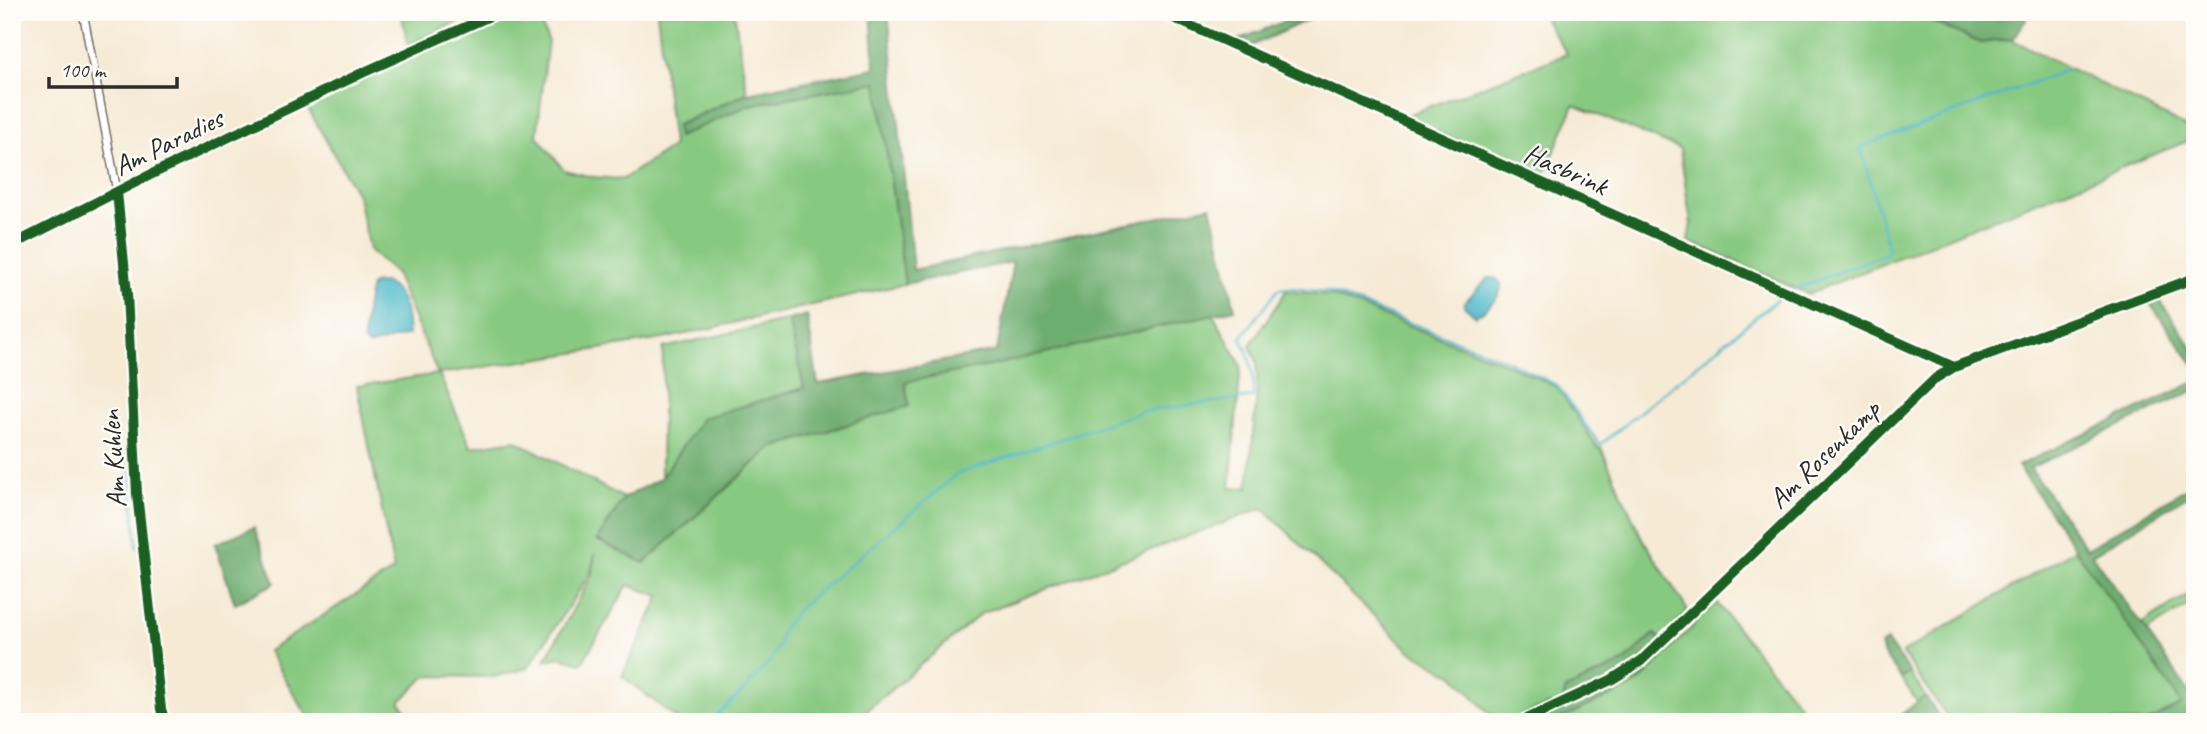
<svg xmlns="http://www.w3.org/2000/svg" width="2207" height="734" font-family="Caveat,sans-serif">
	<rect width="100%" height="100%" fill="#fdfcf7"/>
	<filter id="ink" filterUnits="userSpaceOnUse"><feTurbulence type="fractalNoise" baseFrequency=".0143" numOctaves="2"/><feDisplacementMap in="SourceGraphic" scale="14" xChannelSelector="R" yChannelSelector="G"/><feConvolveMatrix kernelMatrix="1 2 1 2 8 2 1 2 1" color-interpolation-filters="sRGB"/></filter>
	<filter id="wash" filterUnits="userSpaceOnUse"><feTurbulence type="fractalNoise" baseFrequency=".00686" numOctaves="4" result="noise"/><feDisplacementMap in="SourceGraphic" scale="28" xChannelSelector="R" yChannelSelector="G"/><feGaussianBlur stdDeviation="1.57" result="paint"/><feColorMatrix in="noise" values="0 0 0 0 0 0 0 0 0 0 0 0 0 0 0 0 0 1.4 0 .05"/><feComposite in="paint" operator="in"/></filter>
	<g filter="url(#wash)">
		<rect width="100%" height="100%" fill="#f6ead5"/>
		<path fill="#88c981" stroke="#5a7a56" stroke-width="2" d="M401 12H480L408 45Z
			M510 12H536L548 40 537 136 564 170 593 177 623 179 673 146 657 12H734L747 93 676 125 678 136 749 105 877 81 905 284 663 339 439 374 471 447 515 440 624 498 597 540 644 563 771 448 908 406 905 382 1213 314 1241 365 1230 487 1248 488 1257 393V362L1250 345 1286 291 1330 295 1505 363 1557 387 1598 448H1601L1640 534 1688 611 1660 640 1654 634 1624 662 1566 689 1563 700 1504 722H1497L1456 677 1409 650 1263 508 982 613 853 722H681L622 676 660 596 628 585 582 663 559 657 545 661 593 573 595 553 591 572 528 668 494 677 426 676 400 702 413 722H311L268 651 394 570 357 386 438 374 395 273 369 250 358 196 306 105Z
			M1540 12H1910L1981 43 2011 39 2195 131V138L1808 294 1688 241 1691 224 1680 149 1574 105 1543 178 1402 117 1567 54Z
			M1964 12H2012L2009 16 1985 20Z
			M789 320 804 388 702 418 661 478 663 348Z
			M2076 549 2183 704 2147 722H1951L1902 653Z
			M2195 590V601L2146 632 2141 625Z
			M1716 602 1813 722H1554L1638 683Z
			M1910 673 1925 696 1918 703 1901 678Z"/>
		<path fill="#6ead6f" stroke="#4c6c4d" stroke-width="2" d="M871 12H888L913 270 1211 206 1235 309 994 365 905 382 909 406 771 448 644 563 597 540 624 498 661 478 702 418 804 388 789 320 807 315 818 384 997 351 1013 262 905 284 877 82 749 105 678 137 676 126 747 93 875 68Z
			M1291 12H1324L1249 47 1236 41 1295 17Z
			M1910 12H1964L1985 20 2009 16 2012 12H2031L2014 38 1981 43Z
			M2156 295 2195 351V366L2148 301Z
			M2195 382V390L2030 468 2087 549 2195 483V491L2092 555 2195 700V722H2147L2182 704 2018 466Z
			M254 527 275 583 235 604 215 544Z
			M1655 634 1669 651 1638 683 1554 722H1527L1561 706 1566 689 1624 662Z
			M1887 641 1910 673 1901 678 1884 655 1880 646Z
			M1925 696 1943 722H1892Z"/>
		<path fill="#4ab7c7" stroke="#3a7179" stroke-width="2" d="M1488 278H1496L1501 284C1502 297 1486 310 1475 316L1464 306V303Z
			M386 283C405 294 407 315 408 335L368 346 364 342C363 330 367 294 372 284Z"/>
		<g fill="none" stroke-linecap="round" stroke-linejoin="round">
			<path stroke="#4ab7c7" stroke-width="2.5" d="M1793 290 1887 253 1888 248 1861 147 2067 70
				M126 414 137 548
				M1555 721V722
				M710 722 744 690 771 660 779 645 782 630 798 609 957 474 1144 411 1253 397C1254 377 1251 355 1241 338L1278 289 1290 288 1329 292 1504 359 1557 385 1600 445 1780 297"/>
		</g>
	</g>
	<g filter="url(#ink)">
		<g fill="none" stroke-linecap="round" stroke-linejoin="round">
			<defs>
				<path id="street" d="M83 12 118 197 127 294 137 494 161 709 165 722
					M1160 12 1954 367
					M12 245 152 174 362 73 499 12
					M1520 722 1611 680 1641 661 1936 378 1954 367 2195 278"/>
			</defs>
			<use href="#street" stroke="#726e66" stroke-width="10"/>
			<use href="#street" stroke="#fff" stroke-width="7"/>
			<defs>
				<path id="cycleway" d="M1160 12 1954 367
					M117 192 127 294 137 494 161 709 165 722
					M12 245 152 174 362 73 499 12
					M1520 722 1611 680 1641 661 1936 378 1954 367 2195 278"/>
			</defs>
			<use href="#cycleway" stroke="#fdfcf7" stroke-width="15"/>
			<use href="#cycleway" stroke="#1b5e20" stroke-width="10"/>
		</g>
	</g>
	<g text-anchor="middle" dominant-baseline="central" stroke-width="5" stroke-linejoin="round" paint-order="stroke">
		<g font-size="28" fill="#2b2b2b" stroke="#fdfcf7">
			<text transform="translate(168 142) rotate(-26)">Am Paradies</text>
			<text transform="translate(1566 169) rotate(24)">Hasbrink</text>
			<text transform="translate(1824 454) rotate(-44)">Am Rosenkamp</text>
			<text transform="translate(113 459) rotate(-94)">Am Kuhlen</text>
		</g>
	</g>
	<rect width="2207" height="734" fill="none" stroke="#fdfcf7" stroke-width="42"/>
	<path d="M49 77v10h128v-10" fill="none" stroke="#2b2b2b" stroke-width="3.5"/>
	<text x="60" y="77" font-size="21" fill="#2b2b2b" stroke="#fdfcf7" stroke-width="5" paint-order="stroke">100 m</text>
</svg>
